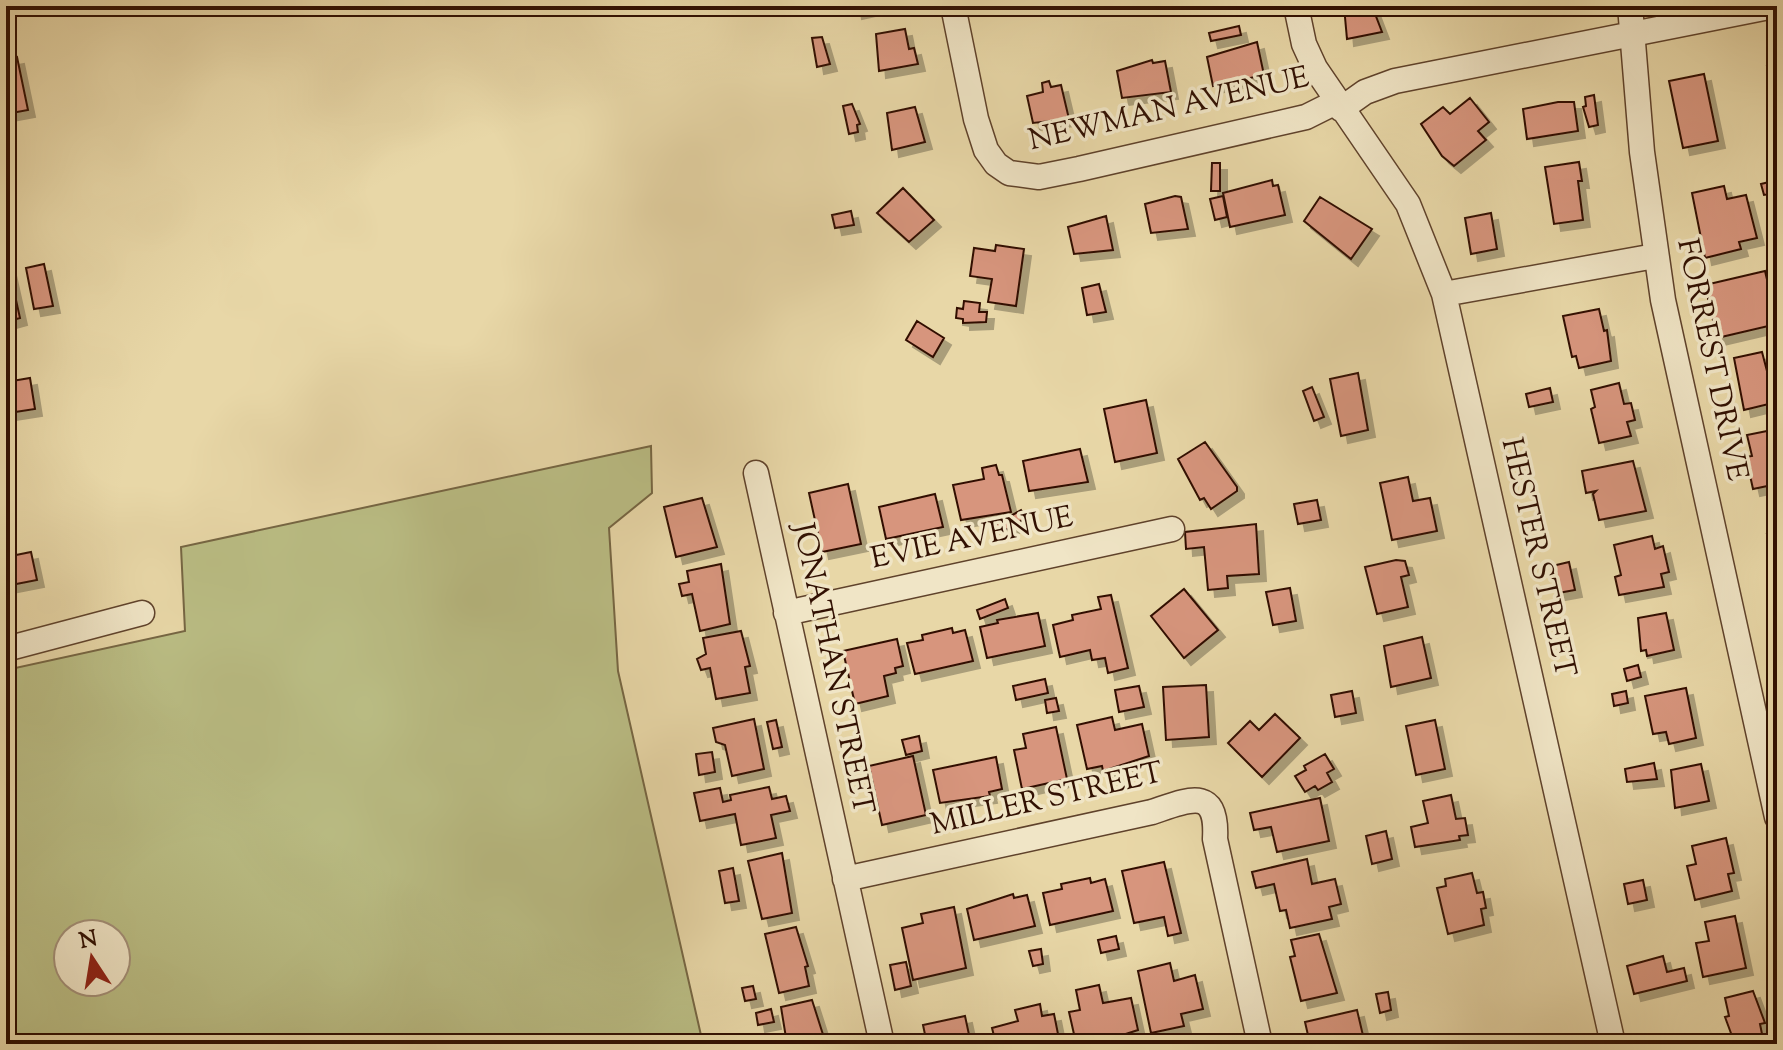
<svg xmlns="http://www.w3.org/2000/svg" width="1783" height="1050" font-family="'Sorts Mill Goudy',serif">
	<defs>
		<filter id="shadow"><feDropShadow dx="7" dy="7" stdDeviation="0" flood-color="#0004"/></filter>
	</defs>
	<rect width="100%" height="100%" fill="#e8d7a7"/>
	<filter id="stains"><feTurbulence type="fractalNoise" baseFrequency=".0025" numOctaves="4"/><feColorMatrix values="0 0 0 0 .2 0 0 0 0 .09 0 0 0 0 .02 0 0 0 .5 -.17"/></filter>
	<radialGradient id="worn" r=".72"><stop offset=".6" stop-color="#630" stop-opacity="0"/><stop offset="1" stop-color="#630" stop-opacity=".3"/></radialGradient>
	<path fill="#babd84" stroke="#766643" stroke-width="2" fill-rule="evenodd" d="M651 446 652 493 609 528 618 671 703 1044H6V670L185 631 181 547ZM68 934H116V982H68Z"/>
	<path fill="#d7957d" stroke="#311002" stroke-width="2" filter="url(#shadow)" d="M854 6H882L855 12Z
		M1344 6H1372L1382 32 1347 39Z
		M1239 26 1241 35 1211 41 1209 33Z
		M905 29 909 49 914 48 918 64 879 71 876 34Z
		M822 37 830 64 817 67 812 38Z
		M1257 42 1264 75 1213 86 1207 57Z
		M17 57 28 110 6 114V59Z
		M1152 60 1153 63 1165 61 1171 92 1122 98 1117 71Z
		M1777 64V91L1772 92 1767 66Z
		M1704 74 1718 141 1683 148 1669 81Z
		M1049 81 1051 87 1061 85 1069 119 1033 123 1027 96 1043 92 1042 83Z
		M1594 95 1598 125 1589 127 1583 107 1586 106 1585 97Z
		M1470 98 1489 122 1478 131 1486 140 1454 166 1442 156 1421 124 1443 107 1450 114Z
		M1558 102H1574L1578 131 1527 139 1523 109Z
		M852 104 860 124 857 125 858 132 849 134 843 106Z
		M915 107 925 142 892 150 887 113Z
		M1579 162 1582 181H1578L1583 220 1554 224 1545 167Z
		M1212 163H1220V191H1211Z
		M1272 180 1273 186 1278 185 1285 215 1230 227 1223 193Z
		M1777 180V193L1764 195 1761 184Z
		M1724 186 1727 199 1746 195 1757 238 1739 242 1741 249 1705 258 1692 193Z
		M903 188 934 220 909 242 877 213Z
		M1175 196 1181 197 1188 229 1151 233 1145 204Z
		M1223 196 1227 217 1215 220 1210 199Z
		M1320 197 1372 229 1351 259 1304 221Z
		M851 211 854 225 835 228 832 215Z
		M1491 213 1497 249 1471 254 1465 218Z
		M1106 216 1113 250 1074 254 1068 227Z
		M996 245 1024 249 1016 306 988 302 992 279 970 276 974 248 995 251Z
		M6 255 20 318 6 322Z
		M44 264 53 306 34 309 26 268Z
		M1765 271 1773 305H1777V324L1717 338 1705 285Z
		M1099 284 1106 312 1087 315 1082 288Z
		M964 301 980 303 979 312H987L986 322 963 323V319L956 318 957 308 963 309Z
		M1599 309 1604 331 1607 330 1611 361 1579 368 1576 356 1572 357 1563 316Z
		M917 321 944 338 933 357 906 340Z
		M1762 352 1767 371 1777 369V402L1744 410 1734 358Z
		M1358 373 1368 430 1341 436 1330 379Z
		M30 378 35 409 9 413 6 418V382Z
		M1619 383 1624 404 1631 403 1635 420 1627 422 1631 436 1599 443 1591 409 1595 407 1591 390Z
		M1312 387 1324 417 1314 421 1303 391Z
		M1550 388 1553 402 1529 407 1526 394Z
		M1146 400 1157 453 1115 462 1104 409Z
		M1777 429V484L1753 489 1746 457 1752 456 1747 435Z
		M1205 442 1237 487V491L1211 509 1204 498 1200 500 1178 459Z
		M1080 449 1088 482 1029 491 1023 461Z
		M1633 461 1646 511 1599 520 1593 494 1596 491 1586 493 1582 471Z
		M996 465 999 475H1002L1011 512 961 520 953 485 984 479 982 468Z
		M1408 477 1413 501 1430 498 1437 531 1392 540 1380 483Z
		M848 484 861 544 822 552 809 493Z
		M935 494 943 527 886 539 879 507Z
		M702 498 717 547 676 557 664 507Z
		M1317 500 1321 520 1298 524 1294 504Z
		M1777 509V551L1771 550 1767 534 1772 533 1768 511Z
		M1021 510 1026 518 1000 533 995 525Z
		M1256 524 1259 574 1227 576 1228 588 1208 590 1204 547 1186 549 1185 532Z
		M1652 536 1655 549 1663 546 1669 572 1661 574 1664 587 1619 595 1615 577 1621 575 1614 545Z
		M31 552 37 580 6 586V557Z
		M1396 560 1405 561 1409 575 1401 577 1408 607 1377 614 1365 567Z
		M1569 562 1575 590 1558 593 1552 566Z
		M721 564 730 624 700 631 692 594 682 596 679 584 689 582 687 571Z
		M1290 588 1296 621 1273 625 1266 592Z
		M1184 589 1218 630 1184 658 1151 616Z
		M1111 595 1128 668 1108 673 1105 658 1092 660 1090 650 1060 657 1053 625 1073 620 1072 615 1101 609 1098 597Z
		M1005 599 1008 608 980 619 977 610Z
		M1038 613 1045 646 987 658 980 627 998 623 997 620Z
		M1666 613 1674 650 1647 656 1646 650 1641 651 1638 618Z
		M952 628 953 633 965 630 973 661 915 674 907 643 923 640 922 635Z
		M741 631 750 666 745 667 750 693 716 699 710 668 701 670 697 659 706 654 703 638Z
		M1422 637 1431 678 1391 687 1384 646Z
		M897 639 903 666 895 668 896 673 884 676 888 696 855 704 843 651Z
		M1638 665 1641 677 1627 681 1624 669Z
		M1045 679 1048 693 1016 700 1013 686Z
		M1206 685 1209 737 1166 740 1163 687Z
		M1139 686 1144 707 1119 712 1115 690Z
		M1686 688 1696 738 1669 744 1666 732 1653 734 1645 696Z
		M1352 691 1356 713 1335 717 1331 695Z
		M1626 691 1628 703 1614 706 1612 694Z
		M1056 698 1059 711 1047 713 1045 700Z
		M1275 714 1300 738 1262 777 1228 743 1250 721 1259 730Z
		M1112 717 1115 730 1142 724 1149 756 1103 771 1102 766 1087 769 1077 725Z
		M754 719 764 769 732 776 725 745 716 742 713 728Z
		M776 720 782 747 773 749 767 722Z
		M1435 720 1445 769 1416 775 1406 726Z
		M1056 727 1067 779 1022 789 1014 750 1026 748 1023 734Z
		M919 736 922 751 906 755 902 740Z
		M712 752 715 772 699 775 696 754Z
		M1325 754 1334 769 1327 773 1332 782 1318 790 1315 786 1305 792 1295 776 1306 770 1304 766Z
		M913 756 926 815 882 825 869 766Z
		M996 757 1002 789 989 792 990 796 940 803 933 770Z
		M1654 763 1657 779 1627 782 1625 769Z
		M1701 764 1709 801 1675 808 1671 770Z
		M769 787 772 799 786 796 790 811 771 815 776 838 741 845 735 814 700 821 694 793 720 788 723 802 731 800 730 795Z
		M1451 795 1456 819 1465 818 1468 835 1459 836 1460 840 1415 847 1411 827 1428 823 1423 801Z
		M1320 798 1329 841 1277 852 1271 827 1254 830 1250 813Z
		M1386 831 1392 859 1372 864 1366 836Z
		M1726 838 1734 873 1728 874 1732 891 1695 900 1687 866 1696 864 1692 846Z
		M782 853 792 913 762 919 748 861Z
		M1307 859 1312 884 1335 879 1341 904 1329 907 1332 919 1290 928 1286 910 1280 911 1274 884 1256 888 1252 872Z
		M1164 862 1181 933 1168 936 1164 917 1134 923 1122 871Z
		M733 868 739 901 725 903 719 871Z
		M1472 873 1477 893 1483 892 1486 908 1481 909 1484 925 1448 934 1437 888 1446 886 1445 879Z
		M1090 878 1091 883 1105 879 1113 911 1050 925 1043 893 1062 889 1061 884Z
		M1643 880 1647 900 1628 904 1624 884Z
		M1013 894 1014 898 1027 895 1035 926 974 940 967 909Z
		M954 907 966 968 913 980 902 928 923 923 921 914Z
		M1735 916 1746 968 1703 977 1696 943 1709 941 1705 922Z
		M796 927 808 966 805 967 809 986 779 993 765 934Z
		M1319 934 1337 993 1301 1001 1290 957 1295 956 1291 940Z
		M1116 936 1119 949 1101 953 1098 940Z
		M1041 949 1043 964 1033 966 1029 951Z
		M1663 956 1667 972 1684 968 1687 981 1634 994 1627 966Z
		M906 962 911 986 895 990 890 965Z
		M1170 963 1174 981 1195 975 1203 1009 1181 1014 1184 1026 1151 1033 1138 971Z
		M1099 985 1103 1003 1131 998 1138 1030 1095 1044 1090 1040 1076 1043 1069 1012 1080 1010 1076 990Z
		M753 986 756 999 745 1001 742 988Z
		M1753 991 1765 1023 1760 1024 1764 1044H1735L1725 1017 1729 1016 1725 998Z
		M1388 992 1391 1010 1380 1013 1376 994Z
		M812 1000 826 1044H787L781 1007Z
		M1040 1004 1042 1016 1054 1014 1060 1044H996L992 1028 1018 1021 1015 1010Z
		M771 1009 774 1022 758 1025 756 1013Z
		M1357 1010 1365 1044H1310L1305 1022Z
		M965 1016 971 1044H927L923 1025Z"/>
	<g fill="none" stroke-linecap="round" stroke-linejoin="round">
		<defs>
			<path id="minor" d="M953 6 976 119 986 150 996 164 1009 173 1039 177 1079 169 1306 117 1336 102
				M1296 6 1304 44 1315 68 1408 204 1444 294 1613 1044
				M1630 6 1642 152 1663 300 1777 817
				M1341 109 1365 92 1395 81 1774 6
				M1444 294 1655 256
				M756 473 882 1044
				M786 613 1172 529
				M6 649 142 613
				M845 879 1152 812C1188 800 1218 785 1215 839L1260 1044"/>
		</defs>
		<use href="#minor" stroke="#5f422b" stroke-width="27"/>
		<use href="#minor" stroke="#f0e5c6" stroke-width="24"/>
	</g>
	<g text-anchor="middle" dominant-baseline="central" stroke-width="7" stroke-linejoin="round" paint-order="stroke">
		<g font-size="30" fill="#311002" stroke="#f0e5c6">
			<text transform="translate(1169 110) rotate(-13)">NEWMAN AVENUE</text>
			<text transform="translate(1711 360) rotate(78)">FORREST DRIVE</text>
			<text transform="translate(972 539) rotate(-12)">EVIE AVENUE</text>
			<text transform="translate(1537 558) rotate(77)">HESTER STREET</text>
			<text transform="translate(832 669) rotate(78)">JONATHAN STREET</text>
			<text transform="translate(1047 800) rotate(-13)">MILLER STREET</text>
		</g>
	</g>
	<rect width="1783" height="1050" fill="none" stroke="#e8d7a7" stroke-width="32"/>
	<rect x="8" y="8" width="1767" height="1034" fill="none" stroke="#311002" stroke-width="4"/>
	<rect x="16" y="16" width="1751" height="1018" fill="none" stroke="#311002" stroke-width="2"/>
	<g transform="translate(92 958) rotate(348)"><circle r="38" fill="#f0e5c6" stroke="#a49078" stroke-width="2"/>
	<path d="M0-6L14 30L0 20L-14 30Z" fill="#8f2418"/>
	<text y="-12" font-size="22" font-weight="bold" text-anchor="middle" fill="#311002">N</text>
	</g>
	<rect width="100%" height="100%" filter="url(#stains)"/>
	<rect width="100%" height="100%" fill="url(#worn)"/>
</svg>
